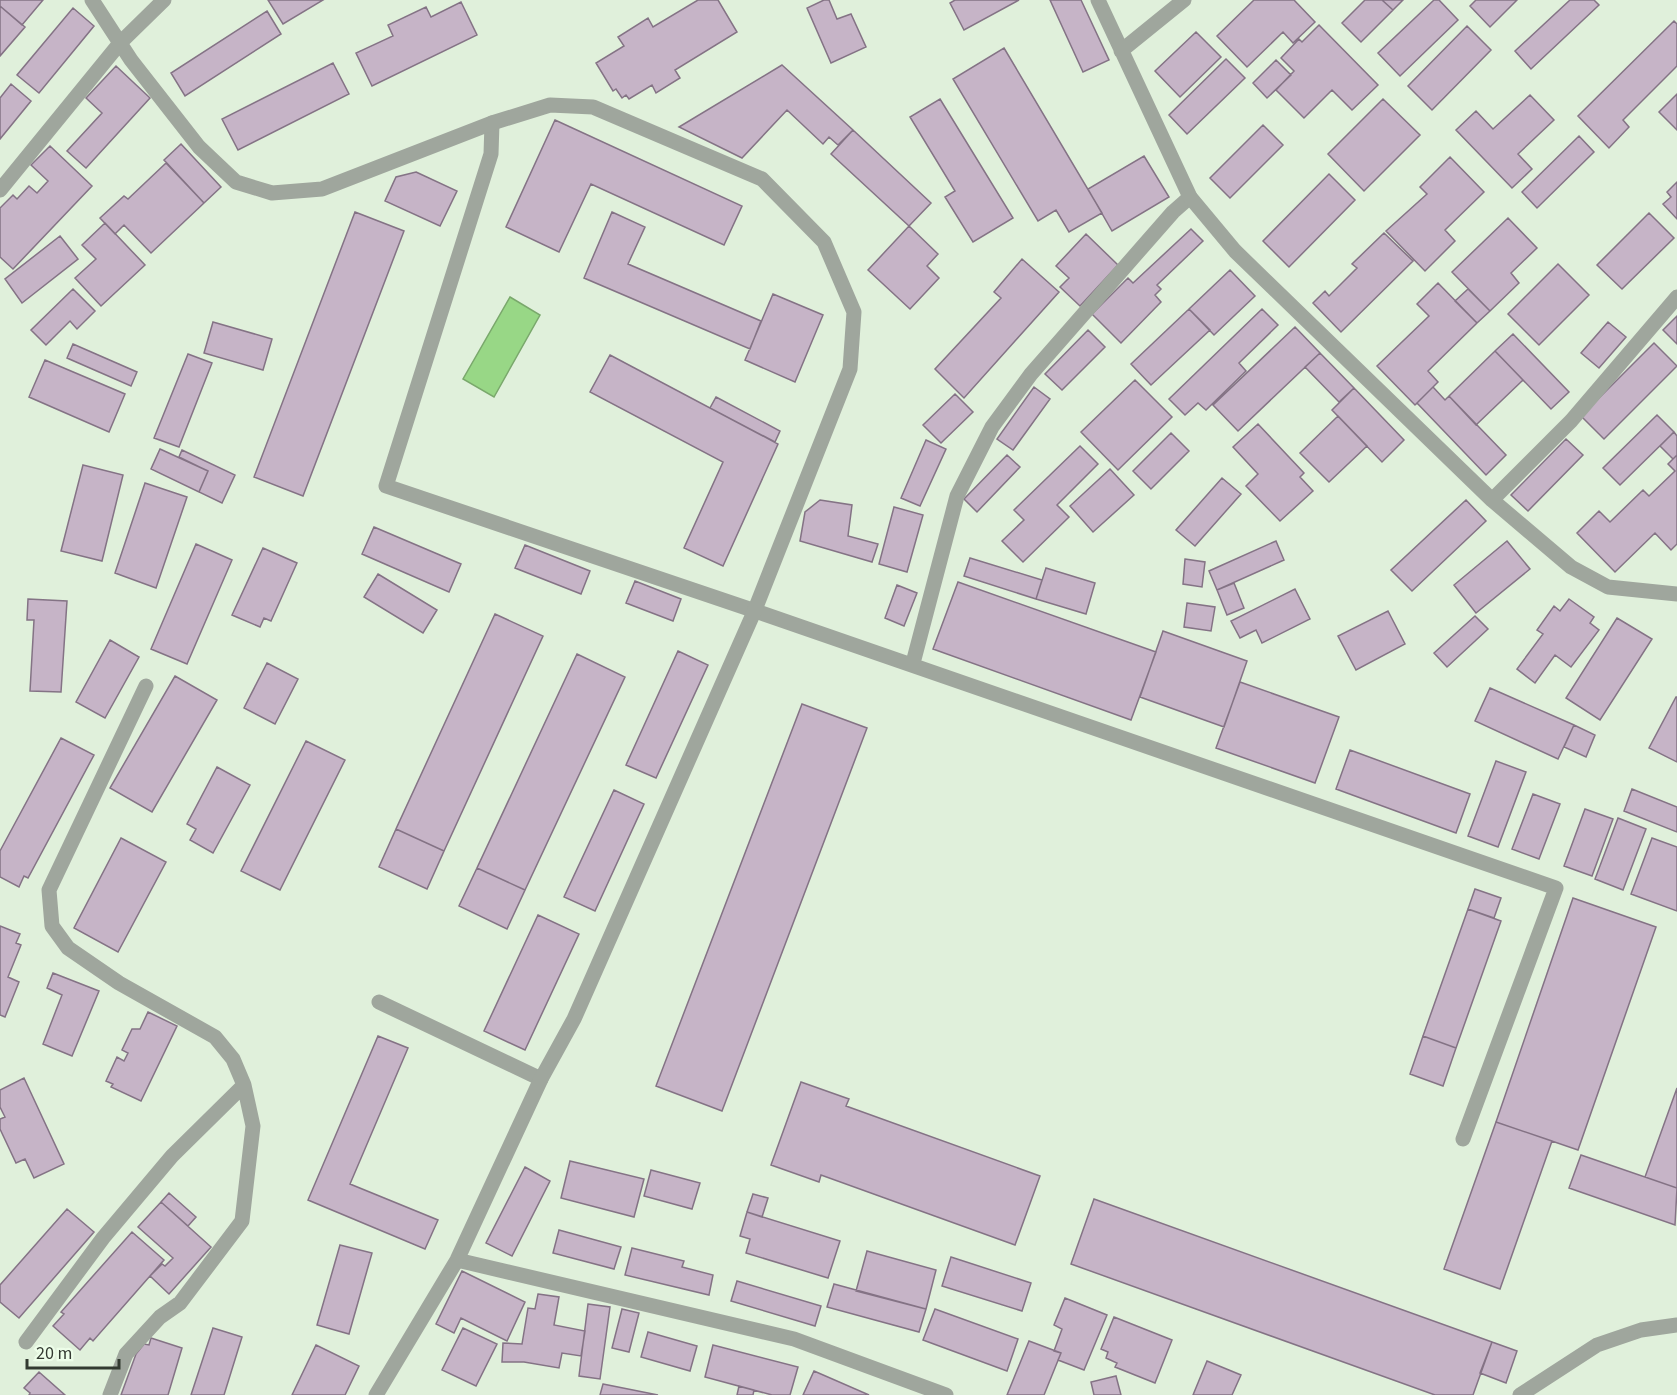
<svg xmlns="http://www.w3.org/2000/svg" width="1677" height="1395" font-family="'Source Sans 3',sans-serif">
	<rect width="100%" height="100%" fill="#e0f0db"/>
	<path fill="#98d786" stroke="#7aa86c" stroke-width="1.5" d="M510 297 540 315 494 397 463 379Z"/>
	<path fill="#c6b4c7" stroke="#847385" stroke-width="1.5" d="M0 0H43L22 25 0 6Z
		M268 0H323L283 24Z
		M698 0H718L737 32 675 70 680 78 656 93 652 85 629 99 626 95 622 98 616 89 613 91 596 63 624 46 618 37 648 18 653 27Z
		M824 0H829L837 19 851 14 866 47 831 63 807 8Z
		M955 0H1019L964 30 950 3Z
		M1050 0H1081L1109 60 1083 72Z
		M1254 0H1294L1315 22 1293 43 1283 32 1247 67 1217 36Z
		M1365 0H1382L1393 10 1361 42 1342 23Z
		M1382 0H1403L1393 10Z
		M1434 0H1439L1458 20 1400 76 1378 53Z
		M1476 0H1517L1490 27 1470 6Z
		M1570 0H1594L1599 5 1531 69 1515 51Z
		M461 2 477 35 372 86 356 53 393 36 388 25 426 7 431 17Z
		M0 6 25 27 0 56Z
		M73 8 94 26 39 93 17 75Z
		M267 11 281 34 185 96 171 73Z
		M1674 21 1677 24V66L1623 120 1629 127 1609 148 1578 116Z
		M1319 25 1378 85 1352 110 1332 90 1304 118 1276 90 1294 71 1281 58 1299 39 1302 42Z
		M1467 26 1491 50 1432 110 1408 86Z
		M1196 32 1221 57 1180 97 1155 71Z
		M1004 48 1102 213 1069 232 1056 210 1038 221 953 79Z
		M1226 59 1245 78 1187 134 1169 115Z
		M1276 60 1291 75 1267 98 1253 83Z
		M333 63 349 94 238 150 222 119Z
		M782 65 853 130 838 145 829 137 823 144 787 110 742 158 679 127Z
		M116 66 150 98 86 168 67 151 102 113 86 98Z
		M11 84 31 101 0 139V98Z
		M1677 94V130L1659 112Z
		M1530 95 1554 120 1518 154 1532 169 1512 188 1456 130 1476 111 1493 129Z
		M940 99 1013 218 973 242 945 197 955 191 910 117Z
		M1383 99 1420 135 1364 191 1328 154Z
		M555 120 742 206 724 245 591 184 559 252 506 227Z
		M1263 125 1283 145 1230 198 1210 178Z
		M853 130 931 203 909 226 831 154Z
		M1579 136 1594 152 1537 208 1522 192Z
		M181 144 221 187 204 203 164 160Z
		M50 146 92 186 13 269 0 257V208L13 195 17 199 29 186 37 193 48 181 31 165Z
		M1144 156 1169 197 1112 231 1088 189Z
		M1450 157 1484 192 1445 230 1455 241 1425 271 1386 231 1427 194 1420 187Z
		M166 163 204 203 151 253 124 225 115 234 100 218 124 196 128 199Z
		M416 172 457 191 440 226 385 201 396 177Z
		M1329 174 1355 200 1289 267 1263 241Z
		M1677 182V219L1663 204 1671 197 1667 192Z
		M355 212 404 231 303 496 254 477Z
		M612 212 645 227 628 264 761 321 750 349 584 278Z
		M1649 213 1674 238 1622 289 1597 265Z
		M1508 218 1537 248 1511 273 1519 283 1490 311 1452 272Z
		M105 223 145 265 101 306 75 278 96 259 82 245Z
		M909 226 938 254 927 266 939 278 910 309 868 270Z
		M1191 229 1203 241 1157 285 1161 289 1155 295 1161 302 1121 343 1092 314 1128 278 1133 283Z
		M1384 233 1413 261 1341 332 1313 303 1325 291 1329 296 1357 268 1352 264Z
		M1086 234 1118 265 1080 306 1060 287 1069 278 1056 266Z
		M60 236 78 259 22 303 5 279Z
		M1022 259 1059 292 964 398 935 369 1001 298 994 292Z
		M1558 264 1589 295 1539 345 1508 314Z
		M1230 270 1255 296 1214 335 1189 309Z
		M1438 283 1477 323 1428 371 1438 382 1415 405 1377 366 1429 316 1417 304Z
		M73 289 95 311 77 329 70 321 46 345 31 330Z
		M1468 289 1490 311 1477 323 1455 301Z
		M773 294 823 315 795 382 745 360Z
		M1189 309 1210 330 1151 385 1131 364Z
		M1262 309 1278 325 1239 363 1246 371 1206 410 1198 403 1185 415 1169 399Z
		M1677 316V344L1663 330Z
		M213 322 272 339 263 370 204 353Z
		M1608 322 1626 337 1599 368 1581 353Z
		M1295 327 1320 353 1238 431 1213 405Z
		M1088 330 1105 347 1062 390 1045 374Z
		M1513 334 1569 392 1551 409 1495 351Z
		M1654 343 1677 366 1604 439 1581 416Z
		M73 344 137 372 131 386 67 358Z
		M1495 351 1523 380 1476 425 1449 396Z
		M1320 353 1354 388 1339 402 1305 367Z
		M188 354 212 363 179 447 154 438Z
		M610 355 778 444 723 566 684 548 723 462 590 392Z
		M45 360 125 394 109 432 29 397Z
		M1135 380 1172 417 1118 470 1081 432Z
		M1034 387 1050 399 1013 450 997 439Z
		M1433 387 1445 400 1449 396 1506 455 1486 475 1417 403Z
		M1354 388 1404 440 1382 462 1332 410Z
		M955 394 973 412 941 443 923 425Z
		M716 397 780 431 775 442 710 408Z
		M1657 415 1674 432 1620 485 1603 468Z
		M1338 416 1367 446 1329 482 1300 453Z
		M1258 424 1304 473 1300 477 1313 491 1280 521 1246 486 1258 474 1233 447Z
		M1674 432 1677 436V455L1673 459 1660 446Z
		M1171 433 1189 451 1151 489 1133 471Z
		M1566 439 1583 455 1528 511 1511 495Z
		M926 440 946 449 920 506 901 498Z
		M1080 446 1098 464 1057 505 1069 517 1023 562 1002 541 1024 520 1014 510Z
		M160 449 208 471 199 492 151 469Z
		M182 450 235 475 222 503 199 492 208 471 179 457Z
		M1007 455 1020 467 977 512 964 499Z
		M1677 455V544L1671 550 1655 533 1615 572 1577 533 1599 511 1610 522 1643 490 1649 496 1675 471 1668 464Z
		M83 465 123 475 102 561 61 551Z
		M1110 469 1134 495 1093 532 1070 506Z
		M1222 478 1241 494 1195 546 1176 530Z
		M145 483 187 497 156 588 115 573Z
		M820 500 852 505 848 536 878 544 872 562 800 541 805 512Z
		M1466 500 1486 521 1412 591 1391 570Z
		M894 507 923 515 907 572 879 564Z
		M374 527 461 564 449 592 362 554Z
		M1276 541 1284 560 1217 590 1209 571Z
		M1507 541 1530 569 1476 613 1454 585Z
		M196 544 232 560 187 664 151 649Z
		M525 545 590 571 581 594 515 568Z
		M263 548 297 563 271 621 264 618 260 627 232 615Z
		M970 558 1042 580 1036 599 964 576Z
		M1185 559 1205 562 1202 587 1183 584Z
		M1046 568 1095 583 1086 614 1036 599Z
		M378 574 437 610 423 633 364 597Z
		M635 581 681 599 673 621 626 603Z
		M958 582 1156 652 1131 720 933 649Z
		M1234 583 1244 608 1227 615 1217 590Z
		M897 585 917 593 904 626 885 618Z
		M1295 589 1310 619 1262 643 1256 630 1240 638 1231 621Z
		M28 599 67 601 61 692 30 691 34 620H27Z
		M1569 599 1594 617 1590 623 1599 630 1571 667 1555 655 1535 683 1517 669 1543 634 1537 630 1554 606 1560 611Z
		M1187 603 1215 607 1211 631 1184 627Z
		M1388 611 1405 644 1356 670 1338 636Z
		M495 614 543 636 444 851 396 829Z
		M1475 616 1488 629 1447 667 1434 653Z
		M1617 618 1652 639 1600 720 1566 698Z
		M1163 631 1247 661 1224 727 1140 697Z
		M110 640 139 657 105 718 76 702Z
		M678 651 708 665 656 778 626 765Z
		M577 654 625 677 525 890 477 868Z
		M267 663 298 679 275 724 244 708Z
		M175 676 217 700 152 812 110 788Z
		M1240 682 1339 717 1315 783 1216 748Z
		M1490 688 1574 725 1558 759 1475 721Z
		M1676 697H1677V762L1649 748Z
		M802 704 867 728 722 1111 656 1086Z
		M1574 725 1595 735 1586 757 1564 747Z
		M61 738 94 755 28 878 24 876 19 887 0 877V851Z
		M306 741 345 760 280 890 241 871Z
		M1350 750 1470 794 1456 833 1336 789Z
		M1496 761 1526 772 1498 847 1468 836Z
		M217 767 250 785 213 853 190 840 196 829 187 824Z
		M1632 789 1677 807V832L1624 811Z
		M614 790 644 804 595 911 564 897Z
		M1533 794 1560 804 1539 859 1512 849Z
		M1585 809 1613 819 1592 876 1564 866Z
		M1618 818 1646 829 1623 890 1595 879Z
		M396 829 444 851 427 889 379 867Z
		M121 838 166 862 118 952 74 928Z
		M1652 838 1677 847V911L1631 894Z
		M477 868 525 890 507 929 459 906Z
		M1475 889 1501 898 1494 918 1468 909Z
		M1573 898 1656 927 1578 1150 1496 1122Z
		M1468 909 1501 921 1456 1048 1423 1036Z
		M538 915 579 934 525 1050 484 1031Z
		M0 926 20 934 16 943 21 945 8 977 19 982 5 1017 0 1015Z
		M53 973 99 991 72 1056 43 1044 62 995 47 988Z
		M148 1012 177 1026 141 1101 111 1087 113 1084 106 1081 117 1057 124 1061 128 1053 122 1050 132 1029H140Z
		M378 1036 408 1048 350 1184 438 1220 425 1249 308 1200Z
		M1423 1036 1456 1048 1443 1086 1410 1074Z
		M24 1078 64 1164 34 1178 25 1159 16 1163 0 1129V1119L5 1117 0 1107V1090Z
		M801 1082 849 1099 846 1106 1040 1176 1015 1245 821 1175 819 1182 771 1165Z
		M1677 1088V1188L1645 1177Z
		M1496 1122 1552 1141 1500 1289 1444 1269Z
		M1581 1155 1677 1188 1675 1225 1569 1188Z
		M570 1161 644 1179 634 1217 561 1198Z
		M525 1167 550 1181 512 1256 486 1243Z
		M651 1170 700 1183 692 1209 644 1196Z
		M169 1193 196 1217 188 1226 161 1202Z
		M753 1194 768 1198 762 1217 747 1212Z
		M1094 1199 1492 1342 1473 1395H1435L1071 1264Z
		M161 1202 211 1247 169 1294 150 1276 162 1264 165 1266 173 1258 138 1227Z
		M67 1209 94 1232 19 1318 0 1302V1285Z
		M747 1212 840 1241 828 1278 746 1253 750 1239 740 1236Z
		M559 1230 621 1247 614 1269 553 1253Z
		M132 1232 164 1260 93 1341 90 1338 80 1350 53 1326 64 1314 61 1312Z
		M340 1245 372 1253 349 1334 317 1325Z
		M632 1248 684 1261 682 1267 713 1275 709 1295 625 1275Z
		M867 1251 936 1270 926 1309 856 1291Z
		M951 1257 1031 1283 1022 1311 942 1286Z
		M462 1271 525 1302 507 1341 461 1318 454 1333 436 1324Z
		M737 1281 821 1306 815 1326 731 1301Z
		M834 1284 926 1309 919 1332 827 1307Z
		M538 1294 559 1297 554 1325 585 1331 581 1356 562 1353 559 1368 524 1362H502L503 1343 522 1344 528 1308 535 1309Z
		M1065 1298 1107 1315 1084 1370 1058 1360 1061 1353 1054 1351 1062 1329 1054 1325Z
		M588 1304 610 1307 600 1379 579 1376Z
		M622 1309 639 1313 629 1352 612 1348Z
		M935 1309 1018 1339 1007 1371 923 1340Z
		M1114 1317 1172 1340 1155 1383 1115 1367 1117 1363 1106 1358 1108 1352 1101 1349Z
		M213 1328 242 1337 224 1395H191Z
		M463 1328 497 1344 476 1386 442 1370Z
		M648 1332 697 1346 690 1371 641 1357Z
		M151 1338 182 1348 168 1395H121L136 1354 144 1344 149 1345Z
		M1029 1341 1061 1353 1044 1395H1007Z
		M1492 1342 1517 1351 1506 1383 1480 1373Z
		M316 1345 359 1366 345 1395H292Z
		M713 1345 798 1367 790 1395H772L705 1377Z
		M1207 1361 1241 1375 1232 1395H1193Z
		M814 1371 869 1395H803Z
		M39 1372 65 1395H29L30 1393 24 1388Z
		M1116 1376 1121 1395H1094L1091 1382Z
		M603 1384 658 1395H600Z
		M739 1386 754 1390 753 1395H737Z"/>
	<g fill="none" stroke-linecap="round" stroke-linejoin="round">
		<path stroke="#9fa69d" stroke-width="15" d="M492 123 491 154 386 486C777 617 1166 752 1556 888L1463 1139
			M913 663 957 496 992 427 1031 374 1173 212 1190 197
			M379 1002 541 1079"/>
		<path stroke="#9fa69d" stroke-width="15" d="M92 0 131 60 199 147 236 182 272 193 322 189 492 123 550 105 593 107 762 179 824 242 854 312 850 369 754 612 574 1019 541 1079 457 1260 376 1395
			M1098 0 1190 197 1235 251 1492 500 1571 567 1608 587 1677 594
			M1121 51 1184 0
			M0 190 120 43 164 0
			M1492 500 1571 421 1677 297
			M457 1260 794 1339 946 1395
			M26 1342 103 1238 172 1156 244 1085
			M110 1395 126 1354 160 1317 180 1303 242 1221 253 1126 244 1085 233 1059 215 1037 119 983 68 948 52 926 49 890 146 686
			M1520 1395 1597 1345 1641 1330 1677 1325"/>
	</g>
	<path d="M27 1359v9h92v-9" fill="none" stroke="#333a31" stroke-width="3"/>
	<text x="36" y="1359" font-size="18" fill="#333a31" stroke="#edfee9" stroke-width="4.5" paint-order="stroke">20 m</text>
</svg>
